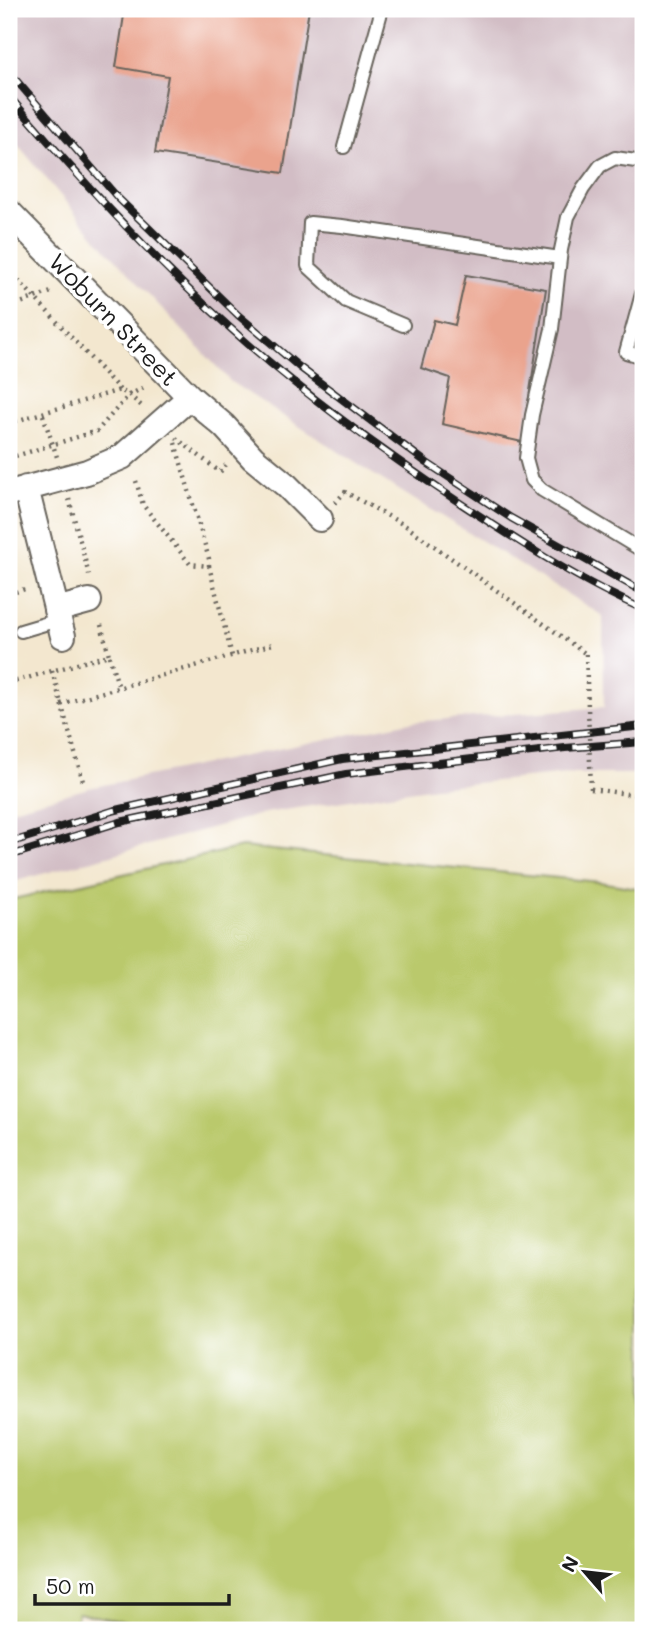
<svg xmlns="http://www.w3.org/2000/svg" width="652" height="1639" font-family="Mali,sans-serif">
	<rect width="100%" height="100%" fill="#fff"/>
	<filter id="ink" filterUnits="userSpaceOnUse"><feTurbulence type="fractalNoise" baseFrequency=".0143" numOctaves="2"/><feDisplacementMap in="SourceGraphic" scale="14" xChannelSelector="R" yChannelSelector="G"/><feConvolveMatrix kernelMatrix="1 2 1 2 8 2 1 2 1" color-interpolation-filters="sRGB"/></filter>
	<filter id="wash" filterUnits="userSpaceOnUse"><feTurbulence type="fractalNoise" baseFrequency=".00686" numOctaves="4" result="noise"/><feDisplacementMap in="SourceGraphic" scale="28" xChannelSelector="R" yChannelSelector="G"/><feGaussianBlur stdDeviation="1.57" result="paint"/><feColorMatrix in="noise" values="0 0 0 0 0 0 0 0 0 0 0 0 0 0 0 0 0 1.4 0 .05"/><feComposite in="paint" operator="in"/></filter>
	<g filter="url(#wash)">
		<rect width="100%" height="100%" fill="#f3e7cf"/>
		<path fill="#d2bdc5" d="M9 9H643V774H567L435 787 265 813 9 883V810L89 788 410 722 604 707 603 616 368 471 231 382 95 237 9 134Z"/>
		<path fill="#bac96c" stroke="#6b7244" stroke-width="2" d="M242 847 600 882 643 889V1630H169L78 1613 75 1630H9V900Z"/>
		<g id="blocks">
			<path fill="#eaa38d" d="M125 9H309L283 173 155 153 168 76 116 67Z
				M466 275 546 289 522 442 442 424 450 378 421 368 434 320 455 325Z"/>
		</g>
	</g>
	<g filter="url(#ink)">
		<use href="#blocks" fill-opacity="0" stroke="#67635b" stroke-width="2"/>
		<g fill="none" stroke-linecap="round" stroke-linejoin="round">
			<defs>
				<path id="lane" d="M344 147 382 9
					M643 162 615 158 600 166 583 189 568 217 561 250 552 329 532 415 526 458 532 480 542 490 643 551
					M643 290 626 352 643 357
					M403 325 346 301 308 266 310 223 342 226 560 258
					M21 631 58 620"/>
				<path id="street" d="M9 212 190 397 224 426 253 458 286 485 320 519
					M26 488 63 636
					M9 493 87 472 122 457 190 397
					M56 610 89 601"/>
			</defs>
			<use href="#lane" stroke="#67635b" stroke-width="16"/>
			<use href="#street" stroke="#67635b" stroke-width="28"/>
			<path stroke="#67635b" stroke-width="4.5" stroke-dasharray="2 5" stroke-linecap="butt" d="M9 270 120 390
				M9 307 54 291
				M43 415 57 457
				M9 423 120 390 129 395 147 386
				M176 438 220 472 226 465
				M175 443 209 559V566
				M9 458 97 431 129 395 144 408
				M136 481 143 505 190 564 209 566 232 656
				M69 499 90 579
				M335 503 345 492 406 526 586 654
				M9 594 28 588
				M109 656 119 688
				M52 671 84 785
				M9 683 109 655 100 621
				M61 704 273 644
				M591 789 643 796"/>
			<use href="#lane" stroke="#fff" stroke-width="12"/>
			<use href="#street" stroke="#fff" stroke-width="24"/>
			<defs>
				<path id="rail" d="M9 72 118 198 238 315 298 366 427 463 511 518 643 592
					M9 96C78 177 149 255 228 326 300 392 379 449 460 503 518 541 579 581 643 609
					M9 843 112 811 342 759 643 726
					M9 856 120 822 346 774 565 748 643 742"/>
			</defs>
			<use href="#rail" stroke="#1c1c1c" stroke-width="8"/>
			<use href="#rail" stroke="#fff" stroke-width="5" stroke-dasharray="16" stroke-linecap="butt"/>
			<path stroke="#67635b" stroke-width="4.5" stroke-dasharray="2 5" stroke-linecap="butt" d="M586 654 591 789"/>
		</g>
	</g>
	<g text-anchor="middle" dominant-baseline="central" stroke-width="7" stroke-linejoin="round" paint-order="stroke">
		<g font-size="24" fill="#1c1c1c" stroke="#fff">
			<text transform="translate(114 319) rotate(46)">Woburn Street</text>
		</g>
	</g>
	<rect width="652" height="1639" fill="none" stroke="#fff" stroke-width="35"/>
	<g transform="translate(585 1572) rotate(298)" stroke="#ffffff" stroke-width="5" paint-order="stroke">
	<path d="M0-5L12 26L0 18L-12 26Z" fill="#1c1c1c"/>
	<text y="-10" font-size="19" font-weight="bold" text-anchor="middle" fill="#1c1c1c">N</text>
	</g>
	<path d="M35 1594v10h194v-10" fill="none" stroke="#1c1c1c" stroke-width="3.5"/>
	<text x="46" y="1594" font-size="21" fill="#1c1c1c" stroke="#ffffff" stroke-width="5" paint-order="stroke">50 m</text>
</svg>
